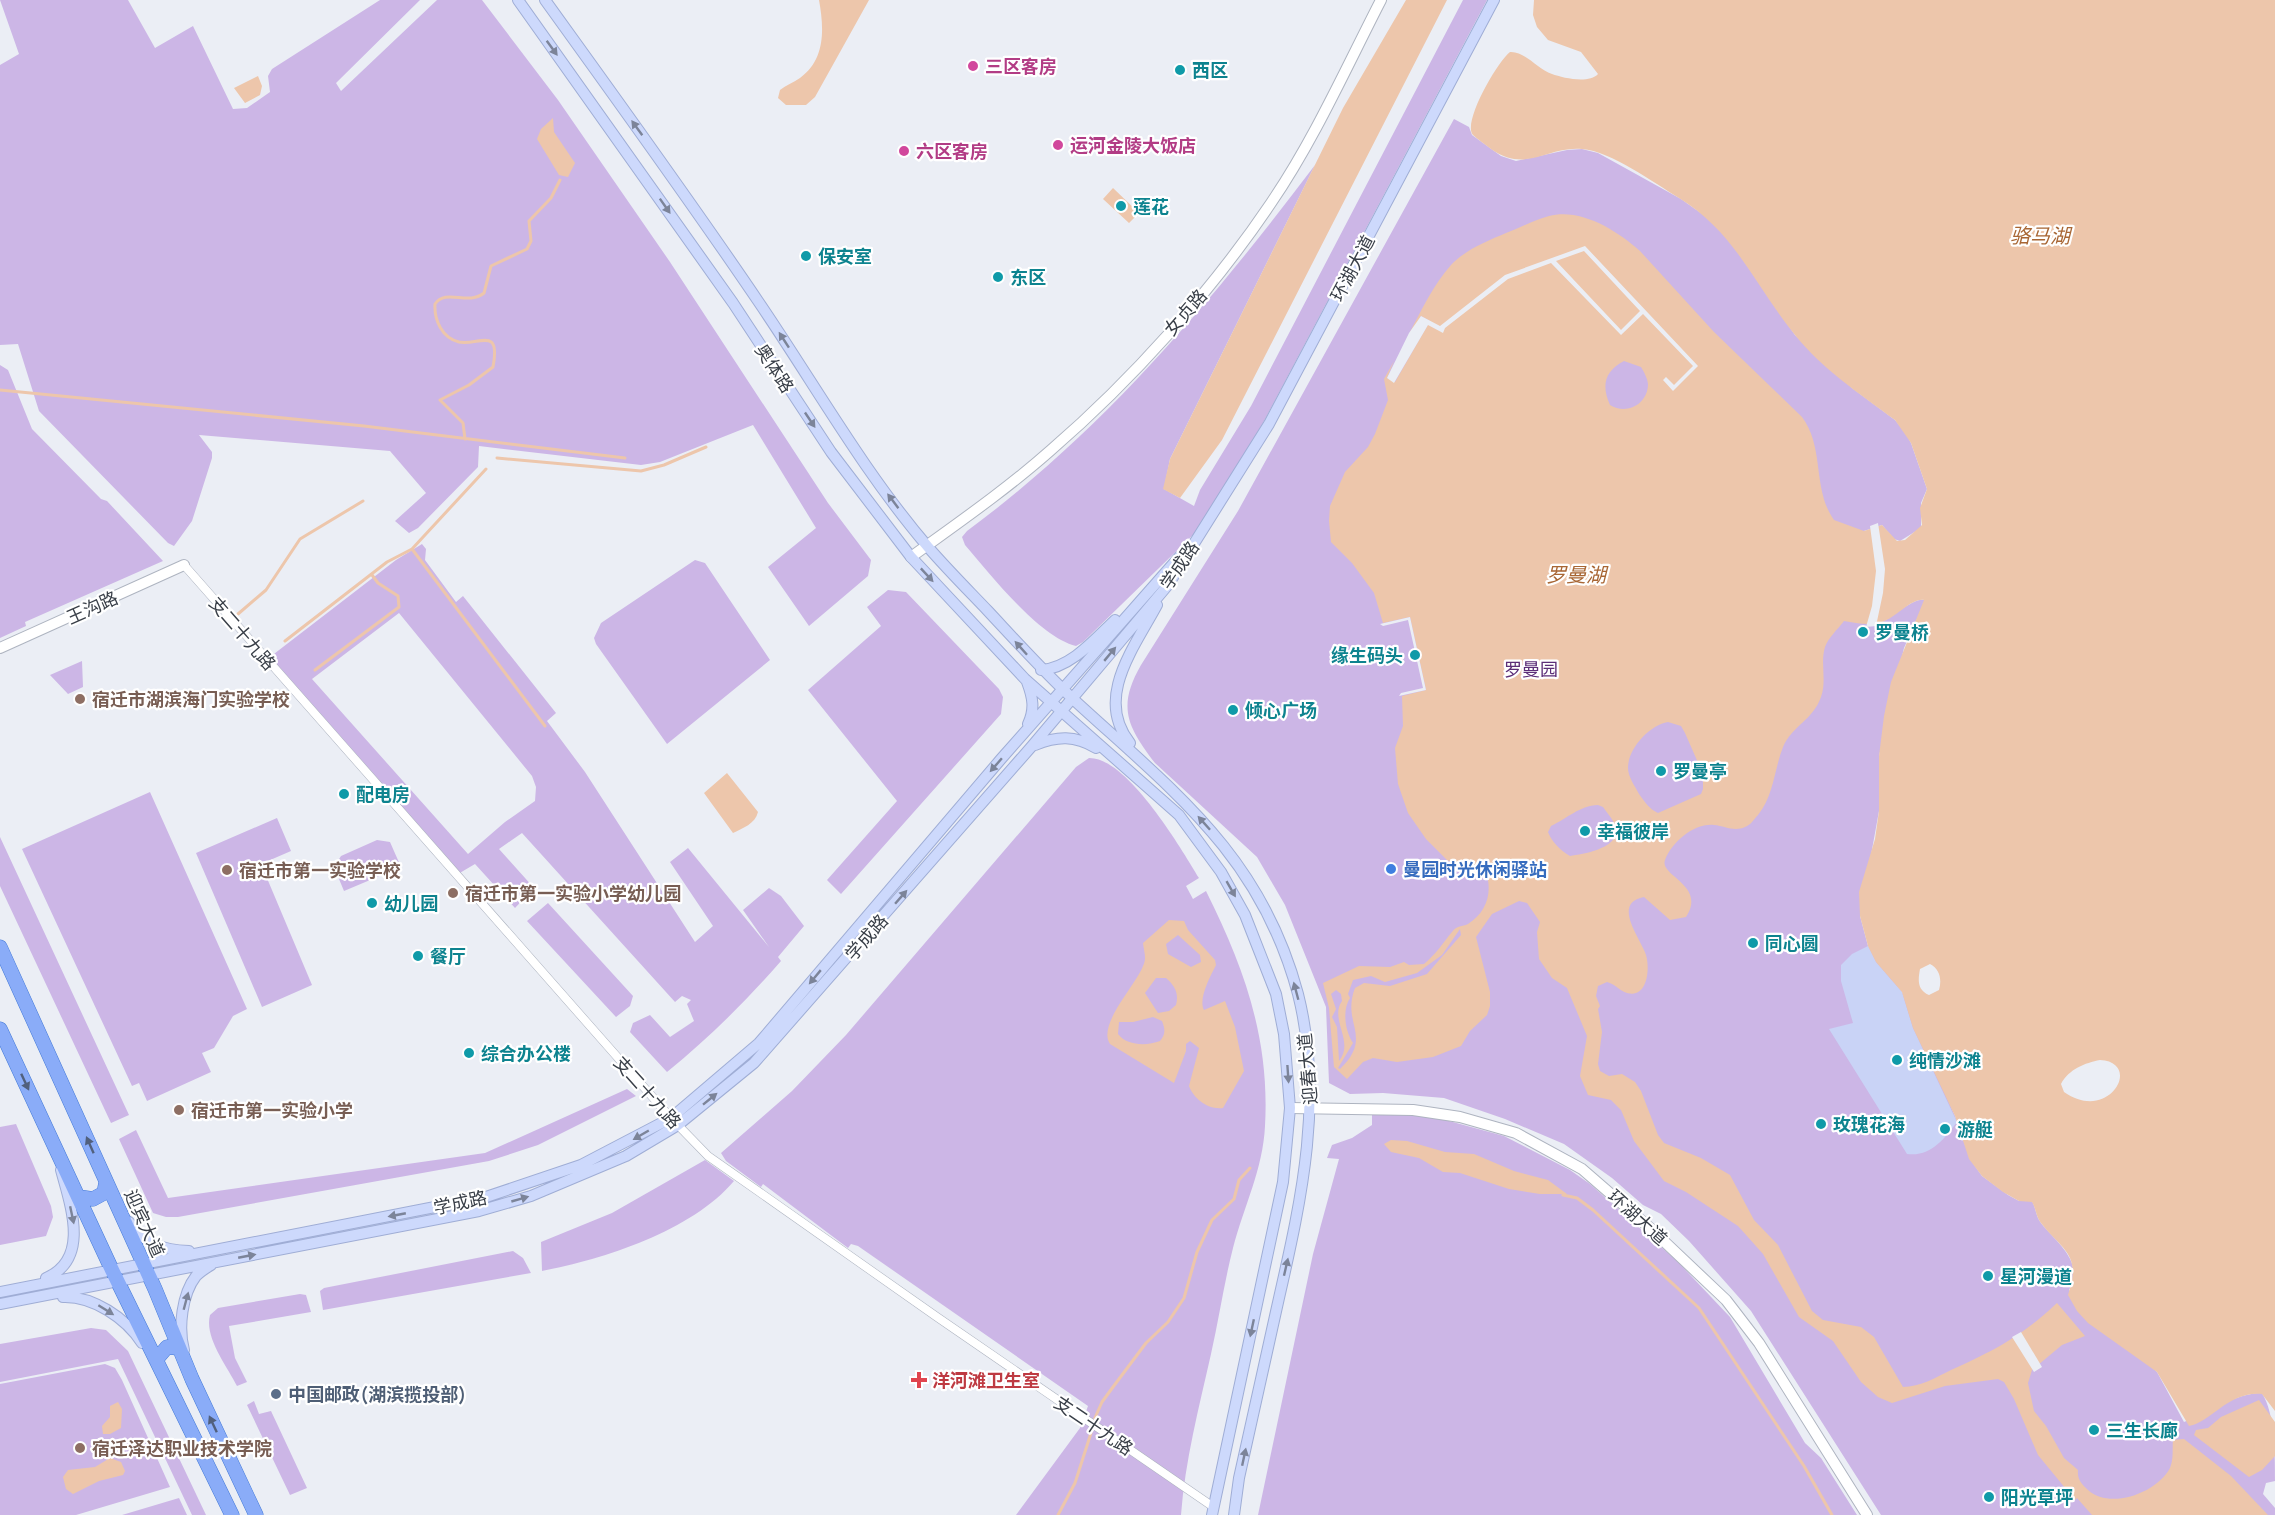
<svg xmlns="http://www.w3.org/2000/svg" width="2275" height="1515" font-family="Manrope,'Noto Sans SC',sans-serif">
	<rect width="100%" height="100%" fill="#ebeef5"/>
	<path fill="#ccb6e6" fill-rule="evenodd" d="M0 0H128L155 48 193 26 233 109 247 108 270 92 268 76 272 69 380 0H420L336 83 341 91 437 0H482L558 100 670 262 828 503 871 560 868 576 809 626 768 567 816 528 753 425 660 462 641 465 479 446 478 467 418 528 409 533 395 521 426 493 390 451 199 435 212 452V458L192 521 174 546 168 543 39 411 18 344 0 345V65L19 54Z
		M1463 0H1487L1263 423 1197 531 1083 642 1076 646C1039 637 990 574 965 545L962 537 967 531C1104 430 1213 300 1315 165L1170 459 1164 489 1194 506 1200 490 1251 406Z
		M1454 119 1469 127 1472 135 1501 156 1516 161 1567 150 1582 149 1598 153 1681 199 1705 216 1730 241 1795 335 1852 388 1895 420 1905 432 1911 443 1927 489 1921 503V528L1900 541 1894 539 1882 525 1864 531 1880 623C1893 618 1912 598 1924 600V603L1904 648 1879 756V811L1860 916 1868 946 1902 992 1955 1116 1970 1159 1982 1176 2008 1195 2019 1201H2032C2036 1208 2036 1217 2041 1223 2057 1243 2085 1262 2069 1290L2157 1372 2184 1422C2206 1413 2239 1392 2262 1393 2275 1414 2275 1453 2275 1481L2266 1483 2263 1494 2275 1508V1515H1881L1751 1311 1689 1241 1661 1214 1643 1205 1612 1178 1564 1144 1505 1119 1444 1098 1383 1093 1350 1094 1329 1083 1326 1007 1285 905 1257 857 1155 763C1127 726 1117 707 1141 665L1238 511Z
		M0 365 8 370 32 429 101 499 107 501 163 561 25 622 26 626 0 638Z
		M422 544 426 549 425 560 456 602 463 596 556 713 547 721 585 772 695 942 713 926 670 862 688 848 769 947 743 910 769 888 781 896 804 926 778 957 781 961C746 1001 709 1038 667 1072L630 1032 633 1023 650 1015 670 1037 694 1021 687 1004 691 1000 682 996 675 1002 522 833 499 849 534 888 515 908 475 864 458 874 270 657 396 560ZM399 613 532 776 536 787 535 801 505 822 468 854 312 679Z
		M695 560 705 563 770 660 667 744 596 644 594 638 601 623Z
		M888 590 906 592 999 689 1003 697 1001 714 841 894 827 880 897 801 808 690 881 626 867 607Z
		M82 661 83 687 68 694 50 675Z
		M1089 758C1127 757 1181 848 1199 878L1186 886 1193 899 1206 891C1244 967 1270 1039 1265 1126 1263 1169 1244 1206 1233 1248 1224 1283 1219 1319 1211 1354 1199 1407 1185 1461 1181 1515H1016L1080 1428 1088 1406 858 1246 851 1244 848 1248 763 1184 761 1187 726 1161 721 1153 792 1091 846 1035 1076 767Z
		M150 792 247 1009 233 1016 214 1048 202 1053 211 1072 147 1101 139 1083 132 1086 22 849Z
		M277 818 291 851 261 864 312 985 262 1007 196 853Z
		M0 837 129 1115 111 1123 0 886Z
		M377 840 390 842 401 867 344 891 334 867 341 856Z
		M548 903 633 996 630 1006 616 1017 527 921Z
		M627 1089 636 1096 538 1145 489 1161 178 1217H166L153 1213 119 1139 136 1130 168 1198 485 1153Z
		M1372 1113 1427 1115 1504 1136 1570 1170 1590 1184 1677 1261 1730 1317 1805 1443 1821 1458 1857 1515H1258L1313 1254 1339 1159 1327 1158 1332 1145 1352 1138 1372 1125Z
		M16 1124 51 1206 53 1217 46 1236 0 1245V1127Z
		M705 1160 734 1181C692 1231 604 1259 542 1271L541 1242 612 1213Z
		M513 1251 523 1258 531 1273 323 1310 320 1291 324 1288Z
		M300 1294 306 1295 311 1312 229 1326 235 1358 247 1382 237 1386C227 1366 204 1337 210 1315L218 1308Z
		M91 1328 106 1330 128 1351 206 1515H192L118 1359 0 1382V1344Z
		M105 1364 115 1368 122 1380 170 1487 76 1515H0V1384Z
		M254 1401 259 1414 271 1411 307 1488 290 1495 247 1405Z
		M179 1498 187 1515H122Z"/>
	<path fill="#c9d3f6" d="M1868 946 1876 962 1902 992 1913 1028 1957 1122C1944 1139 1931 1157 1907 1154L1829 1029 1853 1023 1841 981V965L1852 954Z"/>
	<path fill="#edc6ab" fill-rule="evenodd" d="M819 0H869L815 97 806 105H786L778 98 780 90C786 85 793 83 800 78 826 59 824 28 819 0Z
		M1406 0H1447L1222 440 1180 498 1163 489 1170 459 1343 108Z
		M1534 0H2275V1411L2262 1394C2228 1391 2212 1422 2189 1426L2157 1372 2088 1323 2077 1311 2068 1295C2082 1254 2063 1251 2041 1223 2036 1217 2036 1208 2032 1202L2019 1201 2003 1192 1982 1176 1969 1159 1955 1116 1913 1028 1902 992 1876 962 1868 946 1860 916 1859 892 1875 839 1879 811V756L1884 716 1891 682 1924 600C1911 598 1896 618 1882 622 1870 626 1856 623 1844 621 1838 629 1828 638 1825 647 1820 663 1827 681 1821 697 1813 720 1792 726 1783 747 1774 770 1774 795 1758 815 1754 819 1751 825 1745 827 1734 832 1725 826 1714 825 1694 823 1672 842 1665 860 1659 876 1707 885 1686 917L1670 920 1644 897C1611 903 1641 939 1646 955 1650 968 1648 999 1627 993 1620 991 1615 984 1607 982L1598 986 1596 996 1600 1006 1598 1009 1602 1032 1598 1064 1600 1071 1609 1076 1622 1074 1635 1082 1641 1091 1658 1135 1664 1143 1701 1158 1730 1175 1754 1220 1778 1245 1812 1311 1823 1320 1861 1327 1874 1337 1903 1387C1920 1387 1937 1377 1951 1370 1995 1350 2022 1336 2057 1303L2085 1336 2062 1345 2032 1370 2028 1383 2034 1411 2046 1426 2064 1458 2078 1470C2077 1480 2082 1484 2088 1490 2110 1510 2157 1493 2170 1468 2174 1458 2172 1449 2173 1440L2184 1439 2231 1476 2268 1515H2092L2077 1498 2075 1500 2038 1455 2014 1399 2004 1382 1998 1379 1945 1386 1892 1403 1878 1397 1861 1382 1833 1341 1799 1317 1763 1254 1747 1236 1738 1226 1686 1192 1664 1181 1634 1141 1621 1110 1611 1100 1588 1095 1580 1076 1587 1036 1567 988 1552 978 1539 959 1537 932 1540 922 1527 903 1519 901 1492 914 1476 937 1490 992V1006L1487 1015 1470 1031 1461 1046 1433 1057 1397 1062 1373 1058 1363 1062 1347 1079 1334 1067 1329 1008 1323 983 1359 966 1390 967 1404 962 1409 965 1424 964C1436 954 1443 943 1452 932 1457 925 1462 927 1468 924 1484 914 1491 898 1488 880L1447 860 1426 839 1408 813 1398 784 1395 748 1403 726 1402 696 1426 690 1410 617 1383 623 1374 593 1352 563 1331 542 1329 521 1330 506 1345 472 1368 447 1375 434 1388 400 1384 379 1394 361 1387 378 1395 382 1430 321 1421 316 1412 333 1410 332C1422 309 1434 284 1451 265 1465 250 1487 241 1506 233 1520 228 1534 220 1549 216 1581 208 1616 230 1640 251L1714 332 1802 417C1825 448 1812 489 1834 520L1864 531 1882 525 1897 541 1905 540 1922 525 1920 508 1927 489 1911 443 1895 420C1860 394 1822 369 1795 335 1755 286 1736 233 1679 198 1654 183 1611 151 1582 149 1546 146 1527 174 1491 149 1485 144 1478 140 1473 135 1462 123 1497 62 1510 52 1525 51 1537 69 1552 74 1563 78 1589 84 1598 74L1581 52 1548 40 1537 27 1533 15ZM1624 361 1641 367C1644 372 1648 379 1648 385 1647 405 1626 415 1610 405 1601 385 1605 371 1624 361ZM1668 722 1681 726 1685 733 1703 774V789L1701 794 1658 813C1649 809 1645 802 1639 794 1635 786 1628 777 1628 768 1628 748 1650 725 1668 722ZM1598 805 1603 807C1607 813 1614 820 1616 828 1620 848 1584 854 1570 856 1560 850 1552 842 1548 832L1551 826C1568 818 1579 806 1598 805ZM1460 929 1461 935 1427 974 1390 986 1364 983 1355 988C1341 1024 1374 1036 1340 1069L1338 1068 1353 1043C1345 1031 1342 1010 1350 998L1348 994 1353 980 1371 976 1385 982 1417 973 1442 955ZM1930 964C1940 969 1942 980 1939 990L1929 995C1917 990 1918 980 1920 969ZM1336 990 1341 994 1342 1001C1329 1019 1355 1042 1339 1061L1337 1027 1332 1017 1336 1009 1331 994ZM2100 1060C2143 1062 2110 1124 2064 1092L2061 1084C2069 1069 2085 1063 2100 1060Z
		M258 76 262 86 260 95 245 103 234 88Z
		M553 118 554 132 575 163 568 177 559 175 537 139 541 129Z
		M1113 188 1139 213 1129 223 1103 199Z
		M727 773 758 812C755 824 743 828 733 833L704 793Z
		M1169 920 1184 921 1188 930 1215 960 1216 965C1210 977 1198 999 1204 1010L1225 1001 1235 1027 1244 1071 1223 1108C1208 1110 1194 1099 1189 1086L1199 1048 1190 1041 1186 1044V1051L1174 1083 1110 1044C1097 1025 1136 985 1143 966 1147 958 1144 952 1143 943ZM1178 935 1200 955 1201 962 1191 967 1168 954 1166 944ZM1156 978H1166C1175 986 1179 993 1176 1005L1169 1011 1158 1013 1145 993ZM1153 1017 1162 1021C1165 1029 1166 1034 1160 1041 1147 1046 1127 1046 1118 1034L1119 1022H1133Z
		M1391 1140 1407 1141 1445 1152 1474 1154 1514 1171 1548 1180 1567 1194H1540L1509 1189 1460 1173 1443 1172 1419 1158 1391 1152 1384 1144Z
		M2259 1400 2275 1422V1456L2262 1470 2249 1477 2194 1435 2196 1430 2208 1428 2221 1417Z
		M118 1402 122 1409 121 1428 110 1434H103L102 1426 110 1417V1406Z
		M110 1458 121 1462 125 1471 123 1475 99 1481 73 1494 66 1489 63 1477 68 1470 95 1467Z"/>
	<path fill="#ebeef5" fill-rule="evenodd" d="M1585 246 1698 366 1673 391 1663 380 1666 377 1674 385 1693 366 1643 314 1621 335 1551 263 1508 279 1445 328 1443 333 1428 325 1394 383 1387 378 1409 333 1421 316 1440 326 1505 275ZM1584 251 1640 311 1621 330 1556 261Z
		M1878 523 1885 569 1883 593 1876 626 1866 627 1872 606 1876 571 1870 526Z
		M1410 617 1426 690 1399 696 1401 693 1423 688 1408 620 1383 626 1380 624Z
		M2021 1332 2042 1367 2034 1372 2012 1337Z"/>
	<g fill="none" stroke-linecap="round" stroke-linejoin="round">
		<path stroke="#edc6ab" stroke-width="3" d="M0 390 364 426 625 458
			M465 439 463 423 440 400 469 385 493 367C501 325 478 346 459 342 442 338 434 320 435 304 446 288 468 306 484 293L491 266 527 249 531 241 529 221 551 198 560 180
			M497 458 641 471 664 465 706 447
			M486 469 412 549 545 726
			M238 614 266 590 300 539 363 501
			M285 641 387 562 412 549
			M315 670 399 607 398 596 378 583 372 575
			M1563 1195 1577 1198 1593 1210 1699 1308 1804 1466 1832 1515
			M1094 1420 1102 1402 1113 1387 1146 1343 1168 1322 1184 1298 1197 1252 1212 1220 1234 1199 1239 1180 1250 1168
			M1058 1515 1075 1483 1091 1433"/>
		<defs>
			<path id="minor" d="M184 565 671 1118 708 1156 937 1317 1212 1506"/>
			<path id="tertiary" d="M911 557C958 523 1007 489 1051 450 1132 380 1211 292 1271 203 1314 140 1346 68 1381 0
				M0 648 184 565
				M1290 1108 1413 1110 1460 1117 1516 1133 1582 1169 1650 1228 1726 1300 1759 1343 1867 1515"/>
			<path id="secondary" d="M518 0 733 303 831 452 911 557 1025 679 1179 815 1221 872 1245 915 1276 994 1284 1034 1290 1108 1283 1182 1212 1515
				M545 0C617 100 689 199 758 301 814 383 863 471 928 547 947 569 968 590 988 611 1016 641 1043 671 1073 699 1173 791 1261 855 1298 994 1324 1097 1302 1197 1279 1298 1266 1358 1252 1418 1239 1478L1234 1515
				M1041 670C1071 668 1095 639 1115 620
				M1027 682C1033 698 1035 709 1028 724
				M1130 743C1094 698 1134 648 1157 605
				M1035 745C1057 736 1075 735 1096 748
				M129 1222C145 1244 162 1250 189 1251
				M46 1278C90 1259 71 1207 61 1170
				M0 1292 486 1197 581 1165 671 1118 759 1043 1001 759 1180 556
				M63 1297C93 1296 126 1318 142 1343
				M0 1304 479 1211 531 1196 626 1156 678 1125 754 1063 1032 746 1168 585 1269 424 1494 0
				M184 1350C178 1328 182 1294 196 1276 200 1272 206 1268 211 1265"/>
			<path id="trunk" d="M0 947 155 1289 192 1379 256 1515
				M0 1029 112 1270 232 1515
				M79 1197 93 1199 104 1193 106 1182
				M156 1360 167 1347 179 1348"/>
		</defs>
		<use href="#minor" stroke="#aeb4c0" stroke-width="9"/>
		<use href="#tertiary" stroke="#aeb4c0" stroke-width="12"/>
		<use href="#secondary" stroke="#9fadd5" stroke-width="12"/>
		<use href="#trunk" stroke="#4379d6" stroke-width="15"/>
		<use href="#minor" stroke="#fff" stroke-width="8"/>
		<use href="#tertiary" stroke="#fff" stroke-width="10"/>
		<use href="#secondary" stroke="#cdd9fc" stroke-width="10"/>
		<use href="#trunk" stroke="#8aacf8" stroke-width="14"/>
	</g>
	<defs><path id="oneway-solid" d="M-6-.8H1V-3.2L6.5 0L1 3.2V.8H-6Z" transform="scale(1.5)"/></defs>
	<g fill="#7c8499">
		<use href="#oneway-solid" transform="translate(552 48) rotate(54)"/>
		<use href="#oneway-solid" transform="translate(637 128) rotate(-126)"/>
		<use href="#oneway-solid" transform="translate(665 206) rotate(55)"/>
		<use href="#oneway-solid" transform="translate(784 340) rotate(-123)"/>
		<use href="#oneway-solid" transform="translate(810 420) rotate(56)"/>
		<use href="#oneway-solid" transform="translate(893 501) rotate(-127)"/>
		<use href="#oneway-solid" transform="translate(927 575) rotate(47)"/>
		<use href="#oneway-solid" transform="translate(1021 648) rotate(-132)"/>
		<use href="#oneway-solid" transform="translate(1110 654) rotate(-50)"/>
		<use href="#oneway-solid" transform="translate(996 765) rotate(131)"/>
		<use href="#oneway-solid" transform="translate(1204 823) rotate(-132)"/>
		<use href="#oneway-solid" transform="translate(1231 889) rotate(60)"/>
		<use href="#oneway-solid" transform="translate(901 897) rotate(-49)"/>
		<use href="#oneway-solid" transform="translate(815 977) rotate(130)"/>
		<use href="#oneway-solid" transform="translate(1296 991) rotate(-105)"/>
		<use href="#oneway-solid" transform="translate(1288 1074) rotate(86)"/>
		<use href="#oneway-solid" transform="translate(710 1099) rotate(-39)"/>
		<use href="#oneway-solid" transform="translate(641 1135) rotate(150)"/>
		<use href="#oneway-solid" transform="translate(520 1199) rotate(-16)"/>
		<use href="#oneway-solid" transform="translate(72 1215) rotate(78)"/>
		<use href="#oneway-solid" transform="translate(397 1215) rotate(169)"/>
		<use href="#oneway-solid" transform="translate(247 1256) rotate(-11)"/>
		<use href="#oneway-solid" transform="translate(1286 1267) rotate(-77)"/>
		<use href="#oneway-solid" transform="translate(186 1301) rotate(-75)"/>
		<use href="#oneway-solid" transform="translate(106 1310) rotate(32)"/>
		<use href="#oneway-solid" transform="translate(1252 1328) rotate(102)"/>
		<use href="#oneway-solid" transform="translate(1244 1457) rotate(-78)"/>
	</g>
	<g fill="#51607d">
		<use href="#oneway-solid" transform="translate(25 1082) rotate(65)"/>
		<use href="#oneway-solid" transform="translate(90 1145) rotate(-114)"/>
		<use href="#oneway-solid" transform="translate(213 1424) rotate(-115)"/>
	</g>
	<g fill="#d1479c" stroke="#fff" stroke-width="2">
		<circle cx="973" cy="66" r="6"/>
		<circle cx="1058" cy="145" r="6"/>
		<circle cx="904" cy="151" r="6"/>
	</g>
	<g fill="#0f9aa8" stroke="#fff" stroke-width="2">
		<circle cx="1180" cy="70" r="6"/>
		<circle cx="1121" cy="206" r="6"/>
		<circle cx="806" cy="256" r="6"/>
		<circle cx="998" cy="277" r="6"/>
		<circle cx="1863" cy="632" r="6"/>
		<circle cx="1415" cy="655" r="6"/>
		<circle cx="1233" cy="710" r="6"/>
		<circle cx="1661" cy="771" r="6"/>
		<circle cx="344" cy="794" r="6"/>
		<circle cx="1585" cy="831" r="6"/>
		<circle cx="372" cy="903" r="6"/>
		<circle cx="1753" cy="943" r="6"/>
		<circle cx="418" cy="956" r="6"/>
		<circle cx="469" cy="1053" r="6"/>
		<circle cx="1897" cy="1060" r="6"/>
		<circle cx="1821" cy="1124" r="6"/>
		<circle cx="1945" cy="1129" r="6"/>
		<circle cx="1988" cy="1276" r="6"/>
		<circle cx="2094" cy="1430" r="6"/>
		<circle cx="1989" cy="1497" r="6"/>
	</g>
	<g fill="#8d6e63" stroke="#fff" stroke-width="2">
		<circle cx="80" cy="699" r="6"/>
		<circle cx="227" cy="870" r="6"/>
		<circle cx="453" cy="893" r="6"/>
		<circle cx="179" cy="1110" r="6"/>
		<circle cx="80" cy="1448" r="6"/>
	</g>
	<circle fill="#3f7fe0" stroke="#fff" stroke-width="2" cx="1391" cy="869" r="6"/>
	<path fill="#e0444e" stroke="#fff" stroke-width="2" d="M916 1371h6v6h6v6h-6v6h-6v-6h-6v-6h6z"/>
	<circle fill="#5c6f8a" stroke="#fff" stroke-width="2" cx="276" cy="1394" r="6"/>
	<g text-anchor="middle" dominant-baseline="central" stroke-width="4.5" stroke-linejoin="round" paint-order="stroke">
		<g font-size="18" font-weight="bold" fill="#b23c85" stroke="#fff" text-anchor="start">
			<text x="985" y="66">三区客房</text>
			<text x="1070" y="145">运河金陵大饭店</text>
			<text x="916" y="151">六区客房</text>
		</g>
		<g font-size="18" font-weight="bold" fill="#0d838f" stroke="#fff" text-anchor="start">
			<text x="1192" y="70">西区</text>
			<text x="1133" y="206">莲花</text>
			<text x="818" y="256">保安室</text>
			<text x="1010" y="277">东区</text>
			<text x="1875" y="632">罗曼桥</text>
			<text x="1403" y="655" text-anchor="end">缘生码头</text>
			<text x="1245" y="710">倾心广场</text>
			<text x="1673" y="771">罗曼亭</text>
			<text x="356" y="794">配电房</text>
			<text x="1597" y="831">幸福彼岸</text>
			<text x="384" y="903">幼儿园</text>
			<text x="1765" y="943">同心圆</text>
			<text x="430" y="956">餐厅</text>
			<text x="481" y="1053">综合办公楼</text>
			<text x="1909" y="1060">纯情沙滩</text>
			<text x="1833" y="1124">玫瑰花海</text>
			<text x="1957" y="1129">游艇</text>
			<text x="2000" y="1276">星河漫道</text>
			<text x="2106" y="1430">三生长廊</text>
			<text x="2001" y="1497">阳光草坪</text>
		</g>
		<g font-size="18" fill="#393f48" stroke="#fff">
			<text transform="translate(1352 268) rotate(-62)">环湖大道</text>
			<text transform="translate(1185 312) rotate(-49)">女贞路</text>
			<text transform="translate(775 368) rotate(57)">奥体路</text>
			<text transform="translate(1179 565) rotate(-56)">学成路</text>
			<text transform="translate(92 607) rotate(-24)">王沟路</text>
			<text transform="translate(243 633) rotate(49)">支二十九路</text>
			<text transform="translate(866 937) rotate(-49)">学成路</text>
			<text transform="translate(1307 1069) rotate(-95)">迎春大道</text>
			<text transform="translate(648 1092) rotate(48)">支二十九路</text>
			<text transform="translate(460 1202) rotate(-12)">学成路</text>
			<text transform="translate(1638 1217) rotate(42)">环湖大道</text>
			<text transform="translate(145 1223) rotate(66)">迎宾大道</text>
			<text transform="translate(1094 1425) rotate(34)">支二十九路</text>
		</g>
		<g font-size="18" fill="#5c2e78" stroke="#fff">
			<text x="1531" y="669">罗曼园</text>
		</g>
		<g font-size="18" font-weight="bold" fill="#785e54" stroke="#fff" text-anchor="start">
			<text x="92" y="699">宿迁市湖滨海门实验学校</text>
			<text x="239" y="870">宿迁市第一实验学校</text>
			<text x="465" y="893">宿迁市第一实验小学幼儿园</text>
			<text x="191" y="1110">宿迁市第一实验小学</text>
			<text x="92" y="1448">宿迁泽达职业技术学院</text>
		</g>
		<g font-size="18" font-weight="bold" fill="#366cbe" stroke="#fff" text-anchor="start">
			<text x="1403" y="869">曼园时光休闲驿站</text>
		</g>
		<g font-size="18" font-weight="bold" fill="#be3a42" stroke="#fff" text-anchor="start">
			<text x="932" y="1380">洋河滩卫生室</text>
		</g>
		<g font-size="18" font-weight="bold" fill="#4e5e75" stroke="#fff" text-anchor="start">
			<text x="288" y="1394">中国邮政(湖滨揽投部)</text>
		</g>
		<g font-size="20" font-style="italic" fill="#a86634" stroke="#fff">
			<text x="2040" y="235">骆马湖</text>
			<text x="1576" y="574">罗曼湖</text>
		</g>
	</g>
</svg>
